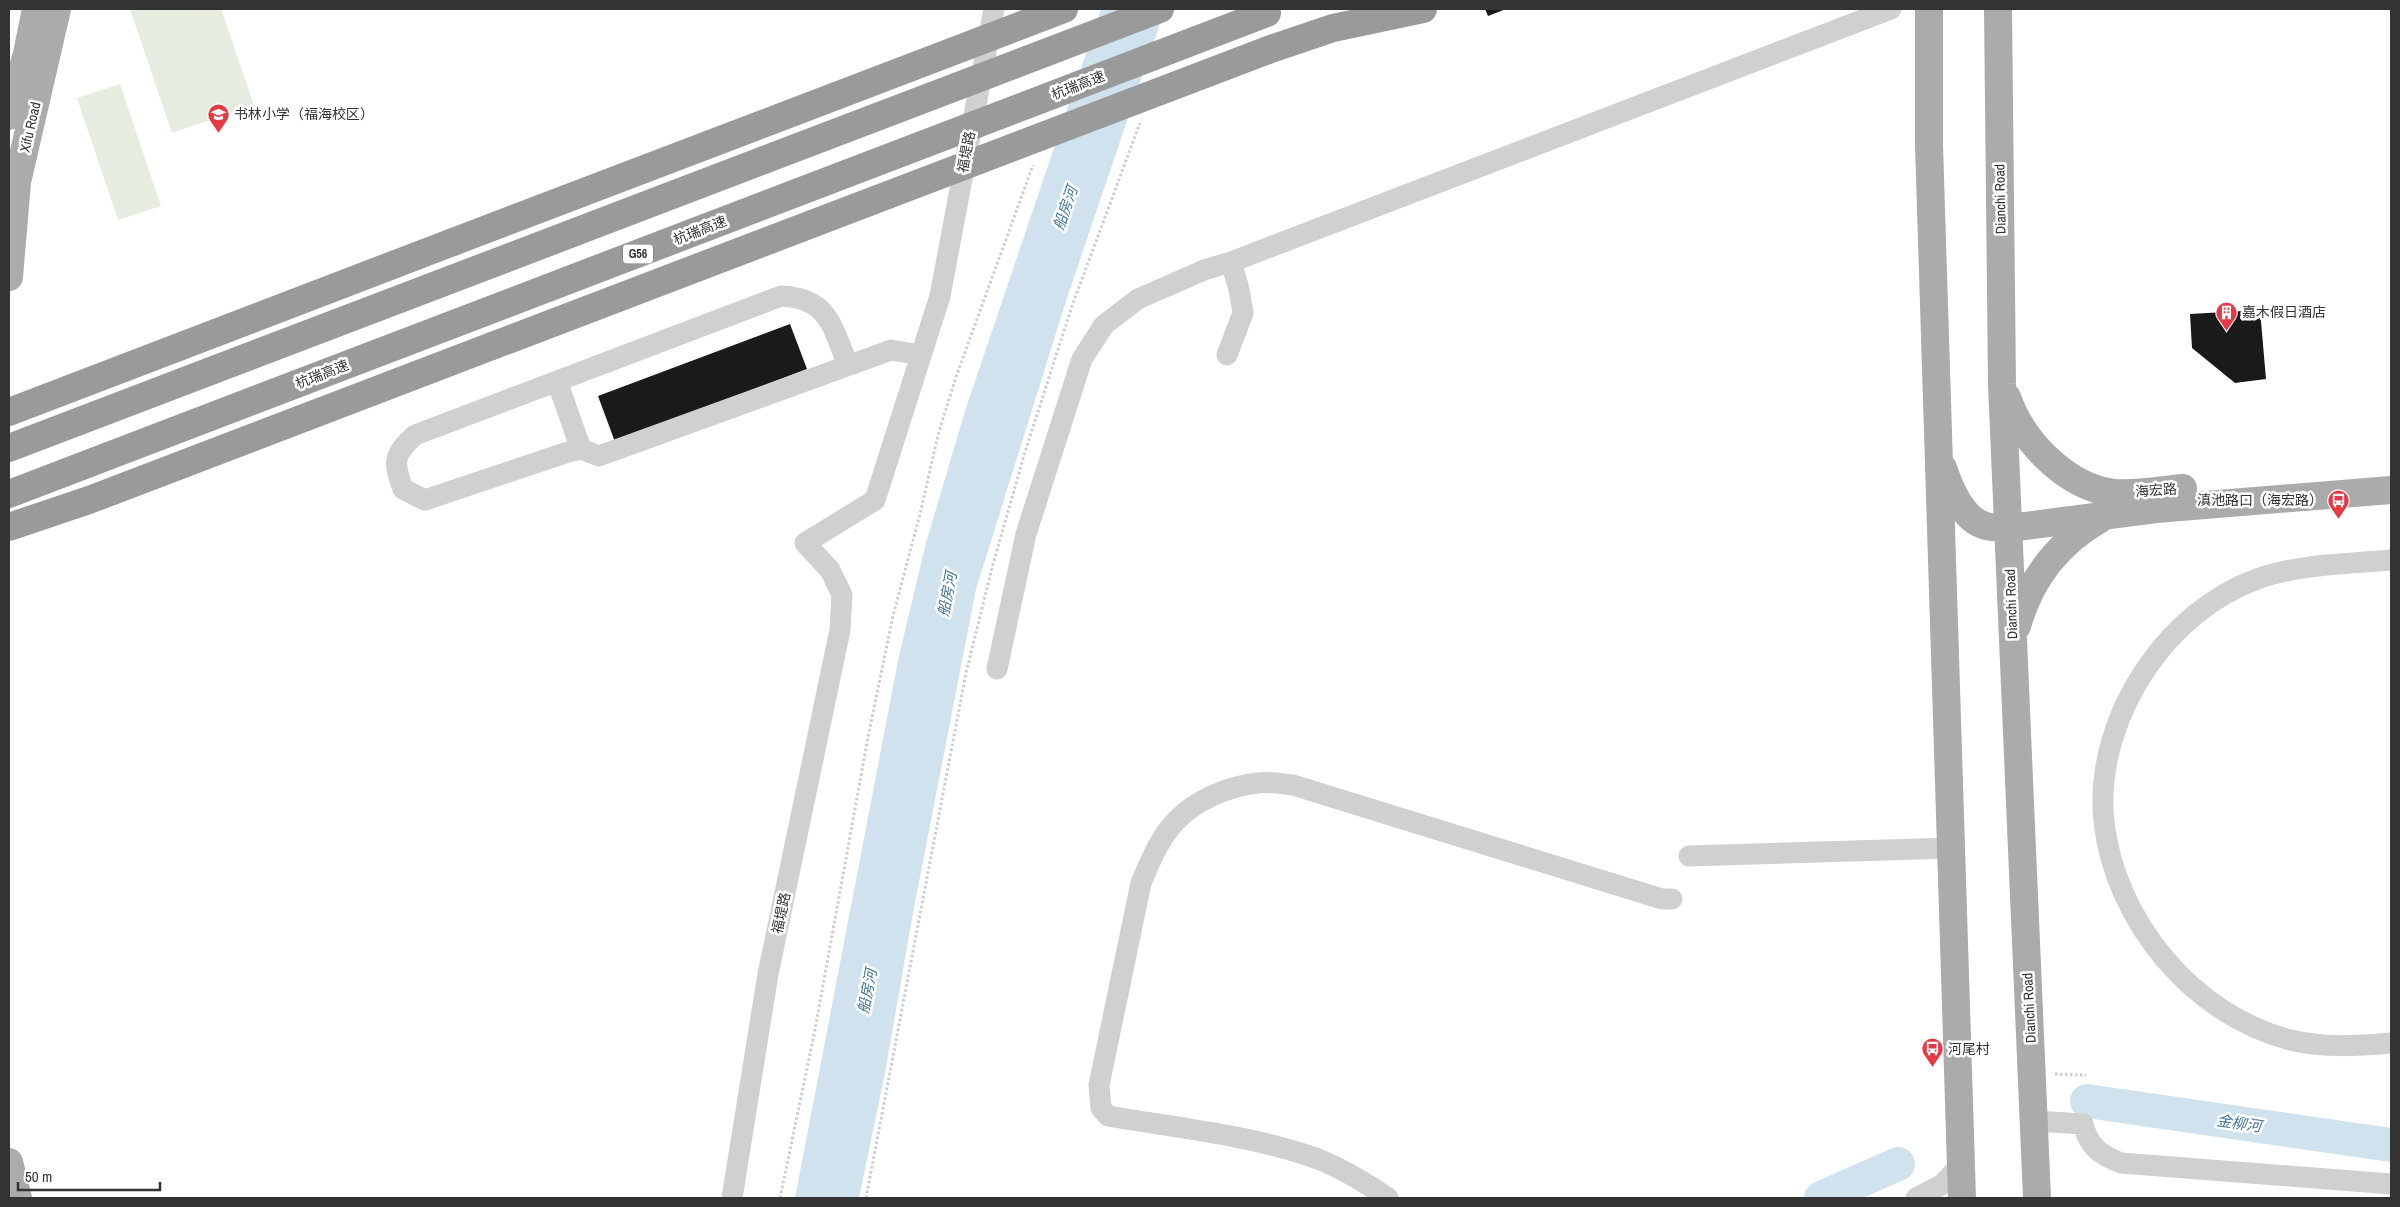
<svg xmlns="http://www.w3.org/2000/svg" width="2400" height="1207" font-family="'Archivo Narrow','Noto Sans SC',sans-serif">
	<rect width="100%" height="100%" fill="#fff"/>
	<path fill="#e6ecdf" d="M130 9H221L254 105 172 133Z
		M120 84 161 206 118 220 77 98Z"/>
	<path fill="#cfe2ee" d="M1101 9H1165L1066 301 976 589 913 913 885 1073 859 1198H795L899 656 926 543 965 411Z"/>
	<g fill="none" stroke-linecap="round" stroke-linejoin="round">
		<path stroke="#cfe2ee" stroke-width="34" d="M2087 1101 2391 1145
			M1821 1198 1898 1164"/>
	</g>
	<path fill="#1a1a1a" d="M1485 9H1506L1488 16Z
		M2260 310 2266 379 2235 383 2192 348 2190 314Z
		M790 324 807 369 615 442 598 396Z"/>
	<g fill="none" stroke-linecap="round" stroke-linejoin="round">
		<path stroke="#cdcdcd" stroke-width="3" stroke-dasharray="2.5 2.5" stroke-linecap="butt" d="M2055 1074 2086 1075
			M780 1198 814 1035 868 737 893 616 921 510 938 435 956 377 1033 165
			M866 1198 966 673 993 564 1025 452 1072 306 1140 123"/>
		<path stroke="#d0d0d0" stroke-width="21" d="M1227 355 1243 313 1239 289 1231 262
			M848 365C832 327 829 298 781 296L415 435C393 455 393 462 403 489L425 500 568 452 581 449 599 456 891 350 920 355
			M557 381 581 449
			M2391 560C2347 564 2299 564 2257 579 2213 595 2174 628 2148 666 2117 710 2098 768 2104 822 2115 921 2193 1015 2290 1040 2324 1048 2356 1046 2391 1043
			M997 669 1026 534 1082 359 1104 325 1138 299 1204 270 1231 262 1891 9
			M1689 856 1951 848
			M2034 1121 2083 1124C2089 1147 2100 1155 2121 1163L2391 1184
			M732 1198 768 974 840 630 842 595 830 570 805 543 875 500 940 296 994 9
			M1388 1198C1366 1183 1343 1169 1318 1159 1251 1135 1178 1128 1108 1116L1101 1108 1099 1085 1141 883C1150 862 1159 839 1175 822 1195 800 1229 786 1258 783 1269 781 1282 784 1293 785L1662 899H1672
			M1916 1198 1943 1184 1962 1163"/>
		<path stroke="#ababab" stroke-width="28" d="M1929 9V145L1962 1198
			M1998 9 2002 384 2037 1198
			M9 116 27 54 36 9
			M9 277 17 182 57 9
			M2007 397C2022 441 2066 487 2114 493 2136 495 2161 490 2183 488
			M1943 468C1950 489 1963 520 1986 526 1992 528 2002 527 2009 528L2156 509 2391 490
			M2017 626C2030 579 2058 543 2100 519
			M9 1162 18 1198"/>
		<path stroke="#9a9a9a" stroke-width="28" d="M1268 50 1333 28 1423 9
			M9 412 453 242
			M9 527 89 500 492 346"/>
		<path stroke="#9a9a9a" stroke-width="28" d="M453 242 1064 9
			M492 346 1268 50
			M9 448 1160 9
			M9 494 1267 13"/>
	</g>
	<defs>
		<symbol id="school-pin" viewBox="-11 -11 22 30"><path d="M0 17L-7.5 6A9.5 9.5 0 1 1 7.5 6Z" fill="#e63946" stroke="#fff"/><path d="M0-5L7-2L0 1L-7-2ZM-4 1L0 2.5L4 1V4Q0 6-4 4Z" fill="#fff"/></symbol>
		<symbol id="building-pin" viewBox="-11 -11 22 30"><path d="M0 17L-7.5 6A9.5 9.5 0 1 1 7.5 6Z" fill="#e63946" stroke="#fff"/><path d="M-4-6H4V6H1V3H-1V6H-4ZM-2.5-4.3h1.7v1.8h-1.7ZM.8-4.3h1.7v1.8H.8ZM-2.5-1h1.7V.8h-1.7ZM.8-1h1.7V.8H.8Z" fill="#fff"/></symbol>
		<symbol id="bus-pin" viewBox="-11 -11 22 30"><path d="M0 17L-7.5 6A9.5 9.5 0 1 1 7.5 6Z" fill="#e63946" stroke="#fff"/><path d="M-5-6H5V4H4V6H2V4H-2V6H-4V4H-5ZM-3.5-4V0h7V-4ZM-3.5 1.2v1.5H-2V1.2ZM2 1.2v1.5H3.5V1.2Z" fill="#fff"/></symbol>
	</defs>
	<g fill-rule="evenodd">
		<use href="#school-pin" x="206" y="102" width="25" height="34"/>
		<use href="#building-pin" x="2214" y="300" width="25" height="34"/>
		<use href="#bus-pin" x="2326" y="488" width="25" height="34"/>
		<use href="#bus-pin" x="1920" y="1036" width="25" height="34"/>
	</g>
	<g text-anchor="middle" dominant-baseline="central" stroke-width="5" stroke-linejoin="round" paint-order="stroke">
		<rect fill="#fff" stroke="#707070" stroke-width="1" x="623" y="244.5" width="30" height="19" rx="4"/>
		<g font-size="12" font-weight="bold" fill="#333">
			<text x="638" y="254">G56</text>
		</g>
		<g font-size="14" fill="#333" stroke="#fff">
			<text transform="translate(1078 85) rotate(-21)">杭瑞高速</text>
			<text transform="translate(30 127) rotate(-77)">Xifu Road</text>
			<text transform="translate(966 152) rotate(-79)">福堤路</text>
			<text transform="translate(2000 199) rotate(-91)">Dianchi Road</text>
			<text transform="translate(700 230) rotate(-21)">杭瑞高速</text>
			<text transform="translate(322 374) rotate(-21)">杭瑞高速</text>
			<text transform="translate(2156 490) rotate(-4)">海宏路</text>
			<text transform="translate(2011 604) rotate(-92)">Dianchi Road</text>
			<text transform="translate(781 913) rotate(-78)">福堤路</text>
			<text transform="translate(2029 1008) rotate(-93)">Dianchi Road</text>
		</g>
		<g font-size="14" fill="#333" stroke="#fff" text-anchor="start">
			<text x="234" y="114">书林小学（福海校区）</text>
			<text x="2242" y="312">嘉木假日酒店</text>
			<text x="2323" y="500" text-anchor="end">滇池路口（海宏路）</text>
			<text x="1948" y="1049">河尾村</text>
		</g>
		<g font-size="15" font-style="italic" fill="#3f7597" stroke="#fff">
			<text transform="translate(1065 208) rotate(-71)">船房河</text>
			<text transform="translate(947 594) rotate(-79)">船房河</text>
			<text transform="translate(867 991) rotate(-79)">船房河</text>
			<text transform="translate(2239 1123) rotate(8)">金柳河</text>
		</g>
	</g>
	<rect width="2400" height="1207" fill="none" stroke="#333333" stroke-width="20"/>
	<path d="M18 1182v8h142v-8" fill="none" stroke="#333333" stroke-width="2.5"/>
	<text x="25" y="1182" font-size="15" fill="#333333" stroke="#ffffff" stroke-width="4" paint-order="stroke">50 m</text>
</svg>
